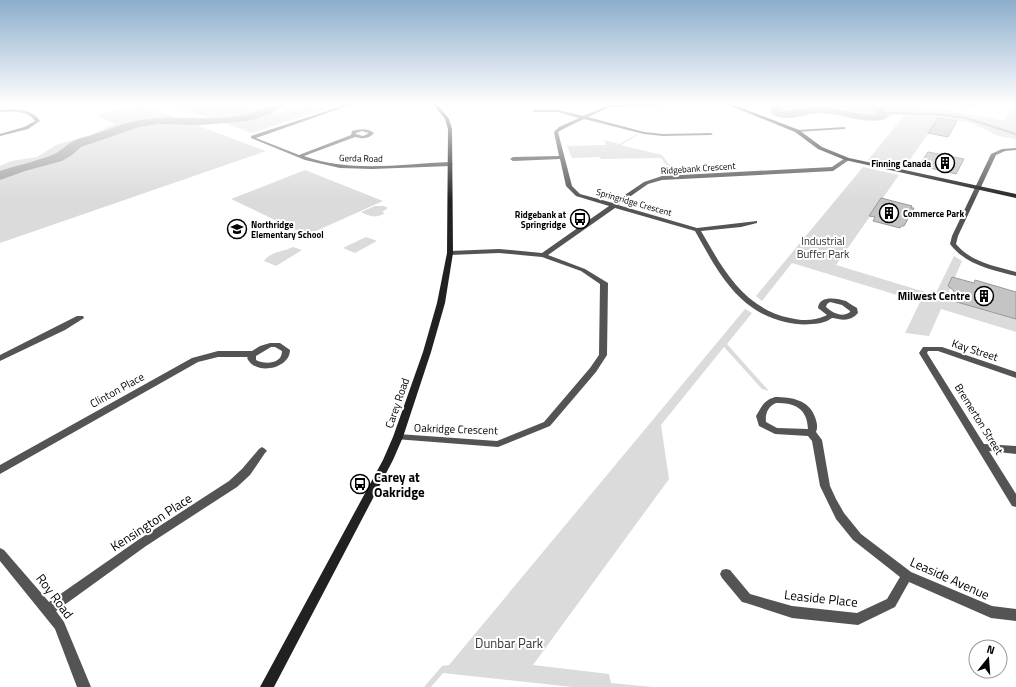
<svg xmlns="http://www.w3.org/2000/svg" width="1016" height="687" font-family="'Titillium Web',sans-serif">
	<rect width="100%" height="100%" fill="#fff"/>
	<path fill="#dbdbdb" d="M139 104 266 151 0 243V166L11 161 37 157 56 145 88 136 115 124 96 115Z
		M170 104H242L274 114 307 104 328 108 252 133Z
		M780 104H914L1005 121 1011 107 1016 108V139L998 136 972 123 939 118 904 168 868 160 907 112 878 120 859 119 821 112 791 115 776 111V108Z
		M637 134H639L621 145 662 155 675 173H672L661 158 601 159 600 157 572 158 567 146 606 145 604 140 619 144Z
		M863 167 899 175 836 265 935 295 954 256 962 261 946 298 1016 319V332L941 309 929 336 905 333 920 302 792 263 762 301 756 296Z
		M305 170 383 201 307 235 231 199Z
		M375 206H384L388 208 382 212 385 213C376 219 369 216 361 212Z
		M366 237 377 241 355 253 343 248Z
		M293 247 302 250 276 266 264 261C271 251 283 252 293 247Z
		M745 309 752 313 727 344 769 391 762 389 724 347 661 425 669 479 533 665 609 674 611 683 653 687H572L443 673 431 687H424L442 666 449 665Z"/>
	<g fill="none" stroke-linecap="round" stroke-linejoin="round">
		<path stroke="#a2a2a2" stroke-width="2" d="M883 113 935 114 966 118 1016 134"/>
		<path fill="#a2a2a2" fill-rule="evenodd" d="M273 104H285L271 114 247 121 201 125 158 124 139 127 81 147 72 155 62 161 25 171 0 180V171C17 165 35 162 52 155 60 152 65 146 72 142 78 138 86 137 92 135 107 130 121 124 136 121 181 111 232 129 273 104Z
			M772 104H782L780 107 782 111 821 107 862 114 877 115 876 112 865 104C876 103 882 105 889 115L886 119C864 125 844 114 822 113 807 113 793 121 778 117 772 116 771 114 770 107Z"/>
	</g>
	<path fill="#c4c4c4" stroke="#989898" d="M938 118 957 121 948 137 928 133Z
		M928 152 964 159 956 174 930 168 933 164 922 161Z
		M881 198 912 206 911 208H914L904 226H901L900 228 873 221 875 217 869 216Z
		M952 277 974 283 975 280 1016 292V319L950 300 954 291 948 286Z"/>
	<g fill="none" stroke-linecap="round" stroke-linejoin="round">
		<path fill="#545454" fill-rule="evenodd" d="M348 104H353L256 138 299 155 351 135 352 131C361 129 367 128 374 133 369 139 362 139 355 137L304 156C351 173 401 164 450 162L453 164 450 166 372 169 340 168 305 160 251 138V136ZM362 131 369 133 363 136 356 134V133Z
			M639 104H673L671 105 610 107 588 117 644 132 663 134 711 133 713 134 711 135 663 136 644 134 584 119 563 129 558 132 572 186 580 194 613 203 644 182 662 176 832 167 845 158H849V160L833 171 662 180 648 184 618 205 697 228 757 221V223L741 227 701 231C723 269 743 308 790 318 802 321 814 321 825 316L827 315 818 308C819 295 837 298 846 301 849 303 853 306 857 308L858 313C853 319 846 321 838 319 838 319 833 318 832 318 830 319 829 320 827 321 822 323 817 324 812 324 803 325 794 324 785 322 737 311 717 270 695 231L615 208 548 255 585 269 608 283 607 355 596 372 550 426 498 447 395 439 393 437 395 435 398 434 497 441 544 422 590 368 599 355 600 284 581 271 542 257 499 253 450 255 447 253 450 251 499 249 542 253 609 206 576 196 566 186 560 159 513 161 510 159 513 157 559 156 554 132 559 127 579 118 558 112H533V110H558L583 116 609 105ZM830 302 842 305 850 311V312C842 318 833 313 826 307L827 304Z
			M957 104H978L972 107Z
			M0 110C14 109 32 108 40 121L28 129 0 136V134L24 127 35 121C28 110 12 111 0 112Z
			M845 127V129H843L797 132 795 131 797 130Z
			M1016 148V150L1005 151 996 155 958 236 956 244C971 262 994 266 1016 272V276C992 270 966 265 950 244L952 236 991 154 1002 149Z
			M77 316H83L84 318 65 330 0 361V355Z
			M270 343H280L290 350C290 369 255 376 247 358L248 357H218L198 362 0 474V465L192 358 218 351H252L260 346ZM271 347H275L282 351C282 364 265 365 256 360V356Z
			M923 347H942L1016 372V378L938 351H928L927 353 984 444 1016 446V454L989 451 1016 494V507L1012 506 919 353Z
			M775 397C792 397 809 400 815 417 817 423 818 427 816 432L822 440 830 486 836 499 844 513 861 534 911 572 992 606 1016 609V621L991 618 909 582 895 607 858 625 792 618 746 603 742 602 722 578 720 574 722 570 726 569 730 570 750 594 792 606 857 613 887 599 900 577 853 540 836 519 820 486 812 441 808 436 775 434 759 426 756 416C762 406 763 401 775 397ZM776 403C795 403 807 408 808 429L777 428 766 422C765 414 768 406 776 403Z
			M262 447 265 449 267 451 265 453 250 475 237 487 146 546 56 611 64 622 91 687H77L55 629 0 561V548L4 550 49 602 138 540 229 481 242 469 259 449Z"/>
		<path fill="#212121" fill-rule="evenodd" d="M433 104H437L449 119 452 129 453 253 445 303 431 352 403 437 393 460 274 687H260L383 460 393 437 423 352 437 303 447 253 448 129 445 119Z
			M726 104H731L799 130 822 147 849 158 1016 194V198L845 160 818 149 795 132Z"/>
	</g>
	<linearGradient id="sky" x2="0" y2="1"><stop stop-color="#8cadcc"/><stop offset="0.52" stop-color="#fff"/><stop offset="1" stop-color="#fff" stop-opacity="0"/></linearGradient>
	<rect width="1016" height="200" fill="url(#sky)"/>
	<defs>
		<symbol id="building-ring" viewBox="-11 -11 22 22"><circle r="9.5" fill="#fff" stroke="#000" stroke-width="1.5"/><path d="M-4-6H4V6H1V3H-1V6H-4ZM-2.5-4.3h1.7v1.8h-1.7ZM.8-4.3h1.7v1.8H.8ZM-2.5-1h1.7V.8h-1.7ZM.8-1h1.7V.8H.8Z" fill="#000"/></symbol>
		<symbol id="bus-ring" viewBox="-11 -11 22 22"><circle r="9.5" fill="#fff" stroke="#000" stroke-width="1.5"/><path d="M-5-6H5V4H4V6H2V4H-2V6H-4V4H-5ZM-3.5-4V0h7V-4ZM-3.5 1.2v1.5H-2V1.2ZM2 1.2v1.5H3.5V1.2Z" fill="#000"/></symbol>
		<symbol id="school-ring" viewBox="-11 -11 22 22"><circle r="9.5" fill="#fff" stroke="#000" stroke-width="1.5"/><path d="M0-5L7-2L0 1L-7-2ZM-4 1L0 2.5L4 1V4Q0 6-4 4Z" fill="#000"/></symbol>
	</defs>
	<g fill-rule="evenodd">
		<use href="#building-ring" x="934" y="152" width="22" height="22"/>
		<use href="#building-ring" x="878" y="202" width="22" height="22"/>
		<use href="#bus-ring" x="569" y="208" width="22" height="22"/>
		<use href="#school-ring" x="226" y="218" width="22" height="22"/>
		<use href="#building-ring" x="973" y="285" width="22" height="22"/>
		<use href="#bus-ring" x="349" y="473" width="22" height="22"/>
	</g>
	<g text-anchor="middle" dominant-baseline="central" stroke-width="4" stroke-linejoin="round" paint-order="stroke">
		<g font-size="9" fill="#000" stroke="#fff">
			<text transform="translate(361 158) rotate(1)">Gerda Road</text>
			<text transform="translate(698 168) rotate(-4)">Ridgebank Crescent</text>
			<text transform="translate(634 202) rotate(16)">Springridge Crescent</text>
		</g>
		<g font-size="9" font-weight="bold" fill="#000" stroke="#fff" text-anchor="end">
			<text x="931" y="163">Finning Canada</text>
			<text x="903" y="213" text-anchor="start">Commerce Park</text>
			<text x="566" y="214">Ridgebank at<tspan x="566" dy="10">Springridge</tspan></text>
			<text x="251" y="224" text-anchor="start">Northridge<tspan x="251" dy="10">Elementary School</tspan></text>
		</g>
		<g font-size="11" fill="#323232" stroke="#fff">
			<text x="823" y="241">Industrial<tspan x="823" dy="13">Buffer Park</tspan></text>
		</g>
		<g font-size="11" font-weight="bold" fill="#000" stroke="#fff" text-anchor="end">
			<text x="970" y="296">Milwest Centre</text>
		</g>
		<g font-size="11" fill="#000" stroke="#fff">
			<text transform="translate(975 350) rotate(18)">Kay Street</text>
			<text transform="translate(117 390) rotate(-29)">Clinton Place</text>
			<text transform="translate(397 403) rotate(-71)">Carey Road</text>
			<text transform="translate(979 419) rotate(58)">Bremerton Street</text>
			<text transform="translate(456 429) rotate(2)">Oakridge Crescent</text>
		</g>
		<g font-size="13" font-weight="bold" fill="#000" stroke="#fff" text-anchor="start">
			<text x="374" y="477">Carey at<tspan x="374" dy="15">Oakridge</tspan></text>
		</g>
		<g font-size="13" fill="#000" stroke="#fff">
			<text transform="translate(151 522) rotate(-33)">Kensington Place</text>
			<text transform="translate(950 578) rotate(24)">Leaside Avenue</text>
			<text transform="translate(55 596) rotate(53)">Roy Road</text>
			<text transform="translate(821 598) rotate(6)">Leaside Place</text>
		</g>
		<g font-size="13" fill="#323232" stroke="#fff">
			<text x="509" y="643">Dunbar Park</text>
		</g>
	</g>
	<g transform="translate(988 659) rotate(17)"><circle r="19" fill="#ffffff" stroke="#999999"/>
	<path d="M0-3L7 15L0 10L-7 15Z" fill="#000000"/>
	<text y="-6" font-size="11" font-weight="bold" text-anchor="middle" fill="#000000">N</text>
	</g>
</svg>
